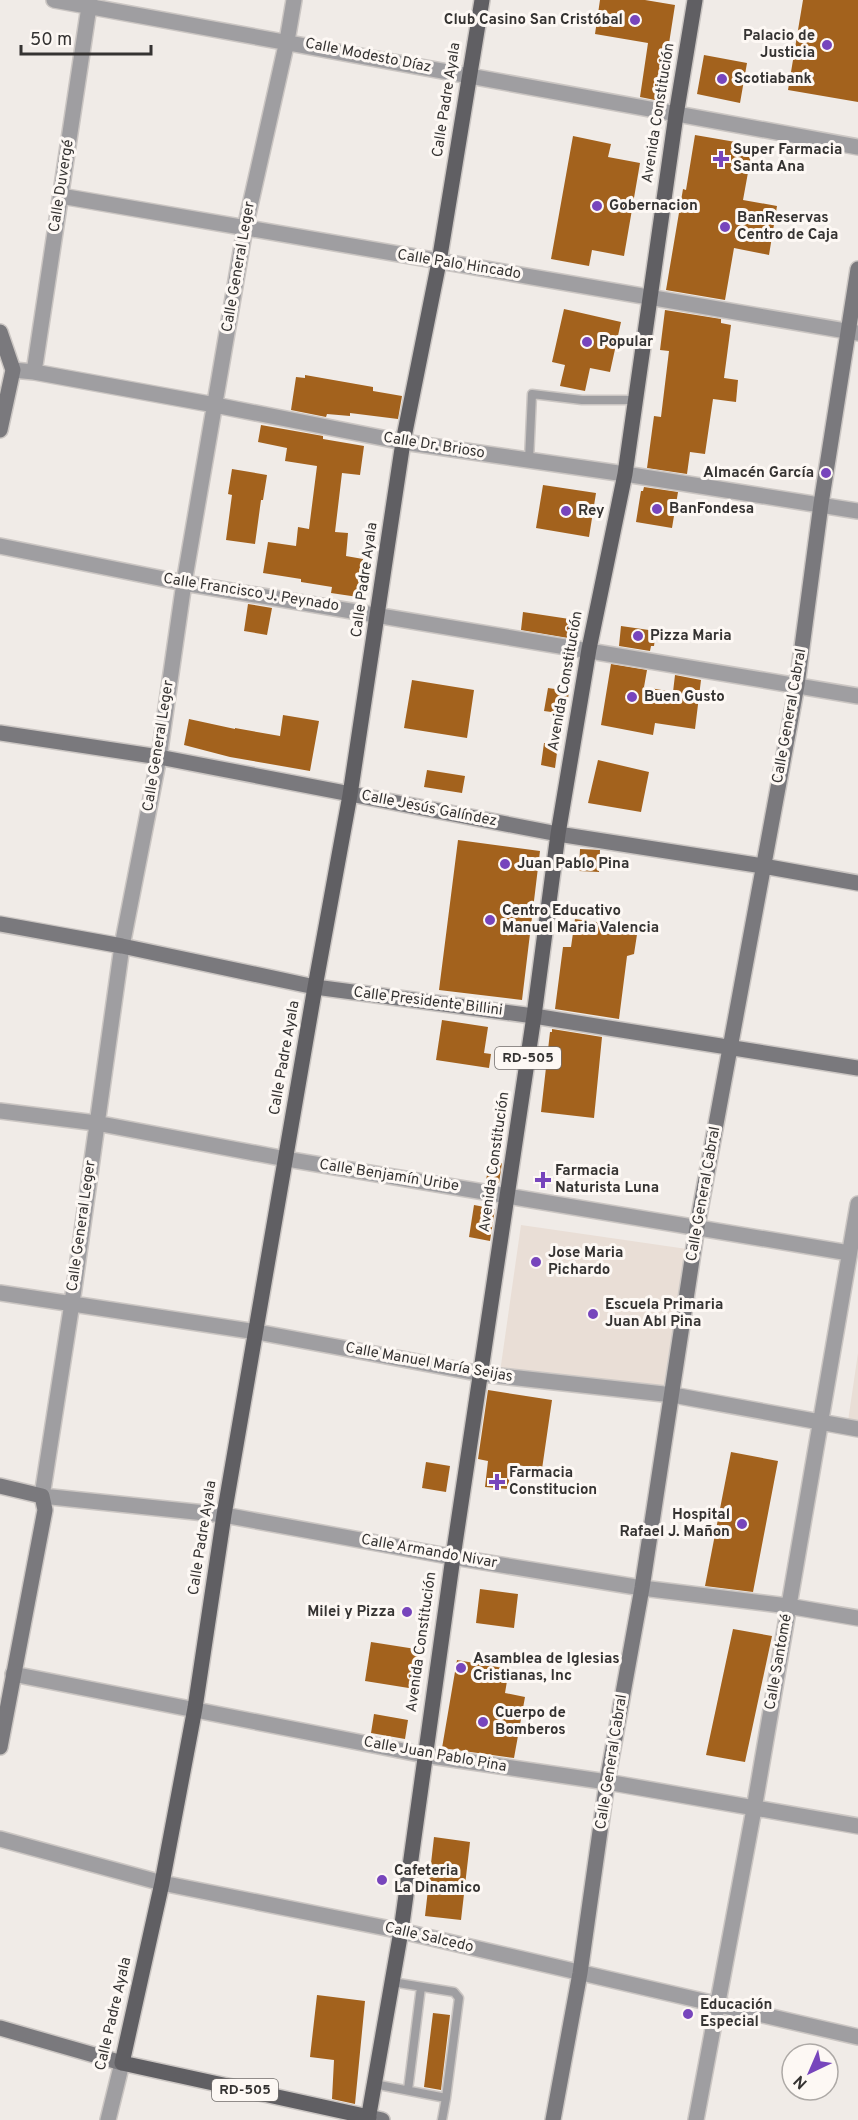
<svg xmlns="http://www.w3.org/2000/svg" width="858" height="2120" font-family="Overpass,sans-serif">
	<rect width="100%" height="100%" fill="#f0ebe7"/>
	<path fill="#e9ded6" d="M521 1225 687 1249 665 1403 499 1379Z
		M858 1353V1423L848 1421Z"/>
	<path fill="#a3621d" d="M600 0H645L675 5 660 101 640 97 648 43 595 34Z
		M803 0H858V102L788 90Z
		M704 55 747 63 740 103 697 94Z
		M695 135 753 145 743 200 777 206 769 255 734 248 725 300 666 290 683 189 686 190Z
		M573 136 611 144 608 157 640 163 624 256 592 250 589 266 551 259Z
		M564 309 621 322 610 372 590 368 585 391 560 386 565 365 552 362Z
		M665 310 721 319V323L731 325 724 378 738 380 736 402 713 399 705 454 690 452 687 474 647 468 654 416 661 417 669 351 660 350Z
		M305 375 373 387V391L402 396 398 419 350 413V416L327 414 326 417 291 410 296 377 305 378Z
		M261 425 323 436V439L364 446 360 475 342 473 335 532 348 533 346 556 363 559 358 597 331 593 332 587 301 582V579L263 573 268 542 296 546 298 527 309 529 317 466 285 461 287 448 258 442Z
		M232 469 267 475 263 500H261L255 544 226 540 232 495 228 494Z
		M543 485 596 493 589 537 536 528Z
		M644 487 678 492 672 528 636 522 641 491H643Z
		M248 604 272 608 267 635 244 631Z
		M523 612 576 620 574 639 521 630Z
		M621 626 656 631 654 646H651L650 651 619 646Z
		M611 664 647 670 644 687 673 692 675 675 701 680 695 729 655 723 653 735 601 725Z
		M412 680 474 690 467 738 404 728Z
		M548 688 569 691 566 714 544 711Z
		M283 715 319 721 310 771 230 757 184 745 189 719 235 729V728L280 736Z
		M544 743 558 745 555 768 541 765Z
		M598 760 649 772 641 812 588 803Z
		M427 770 465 776 462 793 424 787Z
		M458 840 540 851 522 1000 439 990Z
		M580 849 600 850 599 872 579 871Z
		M575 919 638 928 634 954 627 956 619 1019 555 1009 563 947H571Z
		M442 1020 488 1027 484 1053 491 1054 489 1068 436 1060Z
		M552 1029 602 1037 594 1118 541 1112 550 1032H552Z
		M490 1160 502 1163 499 1183 486 1180Z
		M474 1205 495 1209 490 1241 469 1237Z
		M488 1390 552 1400 542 1469 511 1464 508 1489 485 1487 488 1461 478 1459Z
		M731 1452 778 1461 753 1592 705 1586Z
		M426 1462 450 1466 446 1492 422 1488Z
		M480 1589 518 1594 514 1628 476 1623Z
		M733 1629 772 1636 745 1762 706 1755Z
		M371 1642 422 1650 415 1689 365 1681Z
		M457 1660 509 1669 505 1693 525 1697 514 1758 442 1748Z
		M374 1714 408 1720 405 1739 371 1733Z
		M434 1837 470 1842 461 1920 425 1916Z
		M317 1995 365 2001 355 2104 332 2099 334 2060 310 2057Z
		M433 2013 450 2015 441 2090 424 2087Z"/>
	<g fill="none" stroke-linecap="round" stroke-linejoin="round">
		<defs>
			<path id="lane" d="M529 460 532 394 582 400H636
				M374 2084 446 2098 459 1998 454 1992 392 1982
				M408 2090 421 1987
				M442 2120 446 2098"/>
			<path id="street" d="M54 0 858 147
				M294 0 287 41 245 228 184 583 159 757 122 946 72 1303 42 1496 224 1515 453 1557 642 1588 788 1606 858 1618
				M61 196 858 333
				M13 370 34 372 215 405 403 442 625 474 858 511
				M34 372 90 0
				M0 546 184 583 858 696
				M0 1111 96 1123 286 1159 849 1253
				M0 1293 257 1332 482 1374 673 1395 858 1429
				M13 1674 424 1755 607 1782 858 1826
				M0 1839 162 1883 401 1931 858 2037
				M108 2120 122 2063
				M696 2120 754 1809 858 1204"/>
			<path id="secondary" d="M0 332 13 370 0 430
				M0 733 159 757 558 834 763 866 858 883
				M0 924 122 946 315 987 534 1016 858 1068
				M0 1486 42 1496 45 1510 0 1747
				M0 2028 122 2063
				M369 2117 382 2120
				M553 2120 580 1973 607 1782 642 1588 697 1227 797 685 821 504 858 269"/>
			<path id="primary" d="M369 2117 122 2063 162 1883 195 1708 224 1515 315 987 350 795 403 442 439 262 482 0
				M368 2120 401 1931 453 1557 534 1016 558 834 589 649 625 474 676 115 695 0"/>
		</defs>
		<use href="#lane" stroke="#cbc6c3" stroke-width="11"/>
		<use href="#street" stroke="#cbc6c3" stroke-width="18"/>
		<use href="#secondary" stroke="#cbc6c3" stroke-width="18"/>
		<use href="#primary" stroke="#cbc6c3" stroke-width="18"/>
		<use href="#lane" stroke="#9f9ea1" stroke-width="8"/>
		<use href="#street" stroke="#9f9ea1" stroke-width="15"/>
		<use href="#secondary" stroke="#7a797d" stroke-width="15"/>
		<use href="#primary" stroke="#605f63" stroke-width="15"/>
	</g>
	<g fill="#7745bc" stroke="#fdf8f4" stroke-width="2">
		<circle cx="635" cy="20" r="6"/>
		<circle cx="827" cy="45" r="6"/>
		<circle cx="722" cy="79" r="6"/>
		<path d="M718 150h6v6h6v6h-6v6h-6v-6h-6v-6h6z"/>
		<circle cx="597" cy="206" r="6"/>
		<circle cx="725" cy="227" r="6"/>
		<circle cx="587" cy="342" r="6"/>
		<circle cx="826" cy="473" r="6"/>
		<circle cx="657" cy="509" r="6"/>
		<circle cx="566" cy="511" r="6"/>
		<circle cx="638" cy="636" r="6"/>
		<circle cx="632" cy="697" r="6"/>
		<circle cx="505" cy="864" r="6"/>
		<circle cx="490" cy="920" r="6"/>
		<path d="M540 1171h6v6h6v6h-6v6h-6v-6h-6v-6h6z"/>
		<circle cx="536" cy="1262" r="6"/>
		<circle cx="593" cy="1314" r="6"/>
		<path d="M494 1473h6v6h6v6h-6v6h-6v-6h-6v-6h6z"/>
		<circle cx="742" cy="1524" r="6"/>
		<circle cx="407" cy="1612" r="6"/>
		<circle cx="461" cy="1668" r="6"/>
		<circle cx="483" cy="1722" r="6"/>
		<circle cx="382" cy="1880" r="6"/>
		<circle cx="688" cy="2014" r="6"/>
	</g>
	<g text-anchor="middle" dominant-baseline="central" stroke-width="6" stroke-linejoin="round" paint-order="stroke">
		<g fill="#fdf8f4" stroke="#716e6c" stroke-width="1.5">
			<rect x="495" y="1047" width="66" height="22" rx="4.5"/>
			<rect x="212" y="2079" width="66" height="22" rx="4.5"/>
		</g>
		<g font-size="14" font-weight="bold" fill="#353332">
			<text x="528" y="1058">RD-505</text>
			<text x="245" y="2090">RD-505</text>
		</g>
		<g font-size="15" font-weight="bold" fill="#353332" stroke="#fdf8f4" text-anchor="start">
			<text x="623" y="20" text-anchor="end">Club Casino San Cristóbal</text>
			<text x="815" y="36" text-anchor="end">Palacio de<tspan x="815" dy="17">Justicia</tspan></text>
			<text x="734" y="79">Scotiabank</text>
			<text x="733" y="150">Super Farmacia<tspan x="733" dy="17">Santa Ana</tspan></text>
			<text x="609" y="206">Gobernacion</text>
			<text x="737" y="218">BanReservas<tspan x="737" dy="17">Centro de Caja</tspan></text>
			<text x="599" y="342">Popular</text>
			<text x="814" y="473" text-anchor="end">Almacén García</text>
			<text x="669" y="509">BanFondesa</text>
			<text x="578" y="511">Rey</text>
			<text x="650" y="636">Pizza Maria</text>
			<text x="644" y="697">Buen Gusto</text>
			<text x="517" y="864">Juan Pablo Pina</text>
			<text x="502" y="911">Centro Educativo<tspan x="502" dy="17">Manuel Maria Valencia</tspan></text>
			<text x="555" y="1171">Farmacia<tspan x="555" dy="17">Naturista Luna</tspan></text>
			<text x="548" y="1253">Jose Maria<tspan x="548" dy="17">Pichardo</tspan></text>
			<text x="605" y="1305">Escuela Primaria<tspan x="605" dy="17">Juan Abl Pina</tspan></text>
			<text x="509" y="1473">Farmacia<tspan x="509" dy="17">Constitucion</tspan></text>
			<text x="730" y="1515" text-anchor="end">Hospital<tspan x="730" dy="17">Rafael J. Mañon</tspan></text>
			<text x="395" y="1612" text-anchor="end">Milei y Pizza</text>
			<text x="473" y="1659">Asamblea de Iglesias<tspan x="473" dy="17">Cristianas, Inc</tspan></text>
			<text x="495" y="1713">Cuerpo de<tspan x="495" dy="17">Bomberos</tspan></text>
			<text x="394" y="1871">Cafeteria<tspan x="394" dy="17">La Dinamico</tspan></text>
			<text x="700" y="2005">Educación<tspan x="700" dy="17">Especial</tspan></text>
		</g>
		<g font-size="15" fill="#353332" stroke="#fdf8f4">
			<text transform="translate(368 56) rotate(11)">Calle Modesto Díaz</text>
			<text transform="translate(447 100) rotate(-81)">Calle Padre Ayala</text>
			<text transform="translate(659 113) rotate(-81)">Avenida Constitución</text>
			<text transform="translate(62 186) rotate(-81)">Calle Duvergé</text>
			<text transform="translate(459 265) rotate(9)">Calle Palo Hincado</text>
			<text transform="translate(239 267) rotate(-80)">Calle General Leger</text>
			<text transform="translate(434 446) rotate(9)">Calle Dr. Brioso</text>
			<text transform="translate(365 580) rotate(-82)">Calle Padre Ayala</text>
			<text transform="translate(251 593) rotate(9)">Calle Francisco J. Peynado</text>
			<text transform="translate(566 681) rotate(-80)">Avenida Constitución</text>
			<text transform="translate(790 716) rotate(-80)">Calle General Cabral</text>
			<text transform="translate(159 746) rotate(-81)">Calle General Leger</text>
			<text transform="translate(429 809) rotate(11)">Calle Jesús Galíndez</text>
			<text transform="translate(428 1002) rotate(7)">Calle Presidente Billini</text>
			<text transform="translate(285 1058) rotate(-80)">Calle Padre Ayala</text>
			<text transform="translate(495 1162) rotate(-82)">Avenida Constitución</text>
			<text transform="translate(389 1176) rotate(9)">Calle Benjamín Uribe</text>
			<text transform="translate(704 1194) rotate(-80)">Calle General Cabral</text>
			<text transform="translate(82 1226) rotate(-82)">Calle General Leger</text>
			<text transform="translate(429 1363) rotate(10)">Calle Manuel María Seijas</text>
			<text transform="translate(203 1538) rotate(-81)">Calle Padre Ayala</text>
			<text transform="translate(429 1552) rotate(10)">Calle Armando Nivar</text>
			<text transform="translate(422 1642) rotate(-82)">Avenida Constitución</text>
			<text transform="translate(779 1662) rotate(-80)">Calle Santomé</text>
			<text transform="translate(435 1755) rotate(10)">Calle Juan Pablo Pina</text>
			<text transform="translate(612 1762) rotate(-81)">Calle General Cabral</text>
			<text transform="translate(429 1938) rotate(13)">Calle Salcedo</text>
			<text transform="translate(114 2014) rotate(-77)">Calle Padre Ayala</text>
		</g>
	</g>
	<g transform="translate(810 2072) rotate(224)"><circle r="28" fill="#fdf8f4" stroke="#ada9a6" stroke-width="1.5"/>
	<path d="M0-4.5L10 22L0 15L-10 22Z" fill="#7745bc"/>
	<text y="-9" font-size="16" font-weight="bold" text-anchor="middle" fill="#353332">N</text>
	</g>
	<path d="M21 45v9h130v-9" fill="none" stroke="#353332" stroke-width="3"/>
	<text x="30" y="45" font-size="18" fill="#353332" stroke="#fdf8f4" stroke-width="4.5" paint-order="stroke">50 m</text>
</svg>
